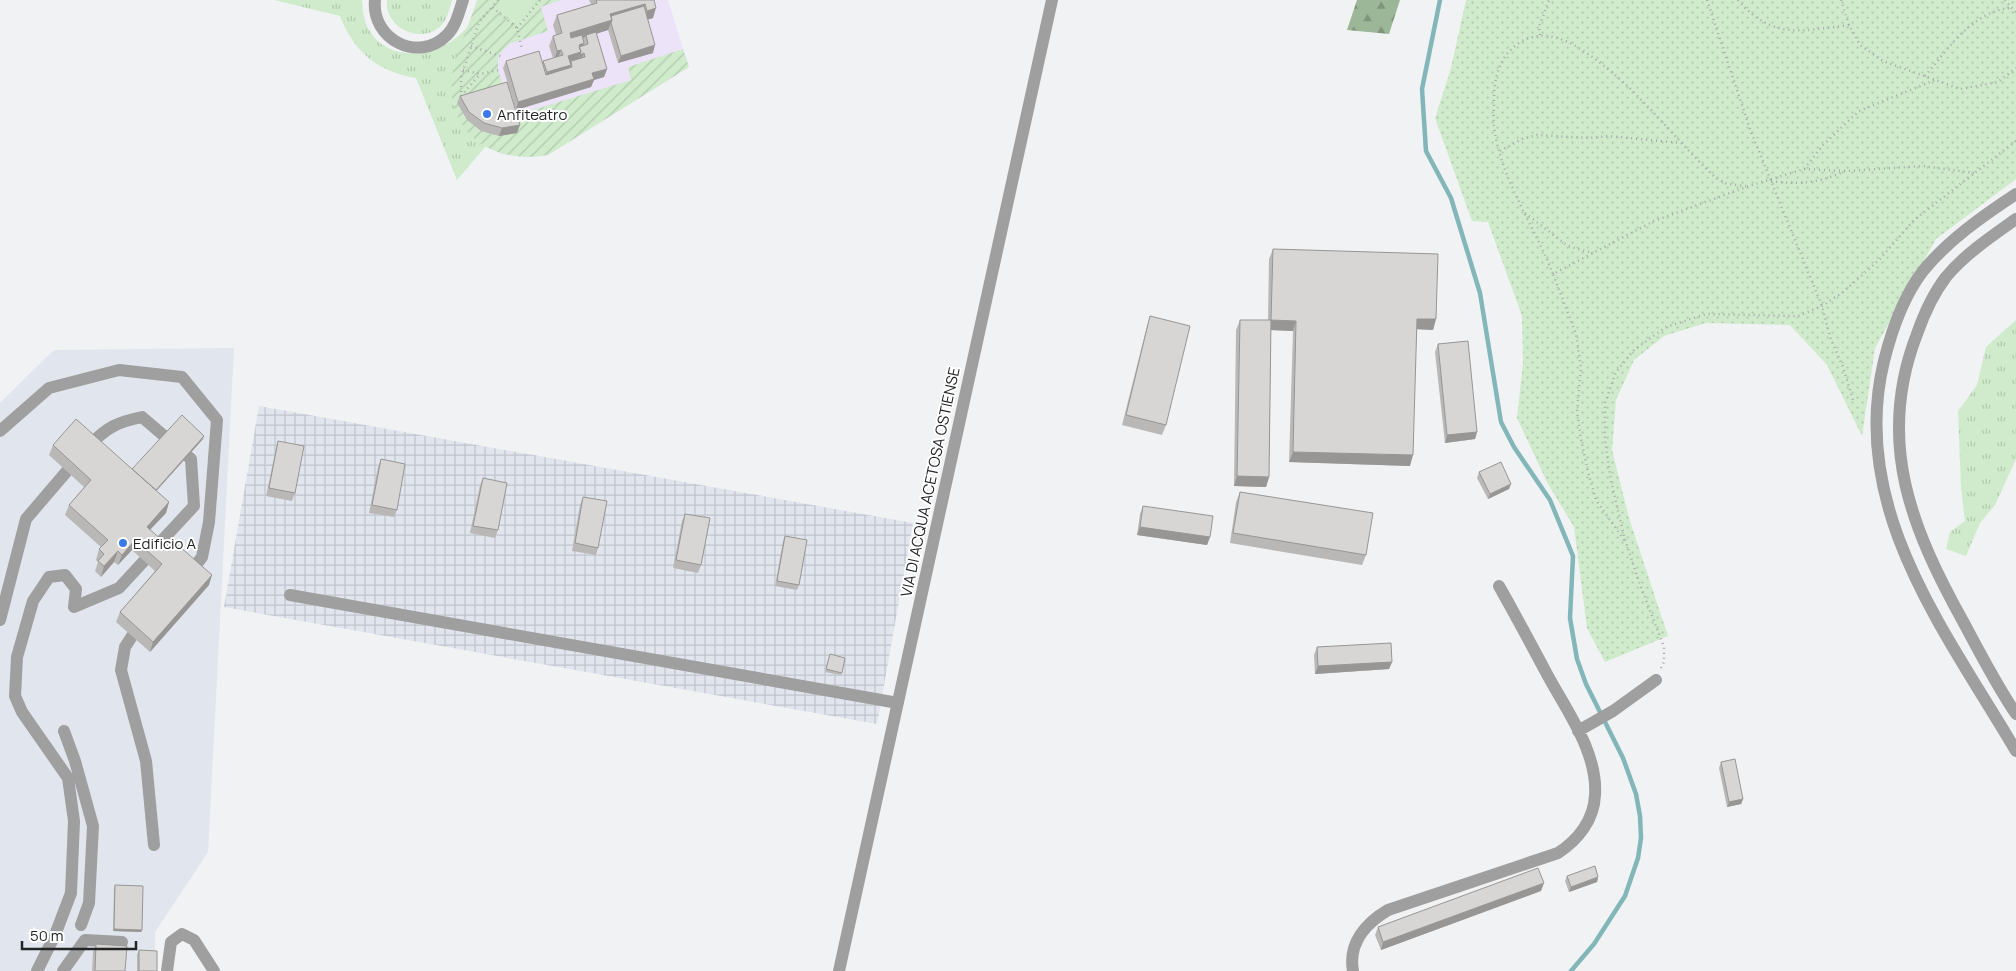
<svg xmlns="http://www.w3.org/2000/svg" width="2016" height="971" font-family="Manrope,sans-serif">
	<defs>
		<pattern id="industrial-grid" width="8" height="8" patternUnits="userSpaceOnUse" patternTransform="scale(1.25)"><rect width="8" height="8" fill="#e0e5ee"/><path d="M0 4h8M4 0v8" fill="none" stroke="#c0c4cc"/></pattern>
		<pattern id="grass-tufts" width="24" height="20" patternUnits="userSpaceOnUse" patternTransform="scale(1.25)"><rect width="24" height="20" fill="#cfebcb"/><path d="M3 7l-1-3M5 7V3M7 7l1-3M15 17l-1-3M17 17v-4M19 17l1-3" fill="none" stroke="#b1c9ae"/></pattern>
		<pattern id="forest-firs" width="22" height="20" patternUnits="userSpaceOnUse" patternTransform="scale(1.25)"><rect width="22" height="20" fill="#9bb797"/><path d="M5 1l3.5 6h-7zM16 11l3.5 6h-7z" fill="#7e957b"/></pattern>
		<pattern id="park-dots" width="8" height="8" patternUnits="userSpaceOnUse" patternTransform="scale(1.25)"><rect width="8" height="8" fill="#cfebcb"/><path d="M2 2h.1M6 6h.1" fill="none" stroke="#b1c9ae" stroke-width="1.8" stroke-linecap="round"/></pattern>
		<pattern id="garden-furrows" width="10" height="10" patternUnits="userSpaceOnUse" patternTransform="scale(1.25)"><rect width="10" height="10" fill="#cfebcb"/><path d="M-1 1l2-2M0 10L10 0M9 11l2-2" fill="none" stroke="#b1c9ae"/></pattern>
	</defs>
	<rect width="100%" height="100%" fill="#f0f2f4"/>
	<path fill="#e0e5ee" d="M234 348 208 852 155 932V971H0V403L54 350Z"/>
	<path fill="url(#industrial-grid)" d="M259 406 913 523 877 724 224 607Z"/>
	<path fill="#ede3f8" d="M477 0H668L689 67 548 155 525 157 502 154 482 144 452 75Z"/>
	<path fill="url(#grass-tufts)" d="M274 0H362C362 64 435 68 469 25L452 75 482 144 486 146 457 180 416 78C378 72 353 51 340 16Z
		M387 0H452C450 7 448 16 444 22 426 47 384 30 387 0Z
		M2016 320V459L1995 505 1980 523 1966 556 1946 549 1950 532 1965 521 1961 488 1958 411 1977 385 1986 347Z"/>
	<path fill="url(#forest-firs)" d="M1357 0H1400L1389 34 1347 30Z"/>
	<path fill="url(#park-dots)" d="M1466 0H2016V179L1936 239 1875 348 1862 436 1827 365 1790 325 1706 323 1664 336 1634 360 1616 400 1612 450 1629 518 1668 636 1605 662 1587 628 1574 527 1548 484 1517 418 1523 364 1522 316 1488 222 1472 221 1435 118 1451 68Z"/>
	<path fill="url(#garden-furrows)" d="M477 0H561L541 7 548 31 509 44 498 56V70L513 116 631 80 628 67 683 49 689 67 548 155C495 165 446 135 452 77 454 58 471 20 477 0Z"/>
	<path fill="#cfebcb" d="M500 0H538L517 25 495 7Z"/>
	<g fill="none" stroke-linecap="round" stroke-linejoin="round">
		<path stroke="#82b6b8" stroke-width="4.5" d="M1440 0 1422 89 1426 151 1451 198 1480 293 1501 422 1514 447 1550 500 1573 556 1570 618 1577 659 1586 684 1623 758 1636 794 1640 816 1641 838 1638 858 1625 896 1594 944 1571 971"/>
		<path stroke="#a7a8aa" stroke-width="2.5" stroke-dasharray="1 4" stroke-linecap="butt" d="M498 0 492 7 517 28 522 49
			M1707 0 1751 132 1822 306 1830 337 1843 367 1853 400
			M1738 0C1772 40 1802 31 1849 25
			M1841 0 1849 25 1860 45 1883 61 1960 89 1998 82 2016 68
			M2005 0 2016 13
			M517 28 540 0
			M1540 35 1539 27 1549 0
			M471 46 503 57
			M463 70 480 74 498 70
			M1925 76C1947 50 1973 11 2010 8
			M461 96 480 74
			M461 97V77L479 22 492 7
			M1500 151 1522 139 1537 135 1590 138 1608 136 1681 143
			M1804 169 1847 171 1923 166 1974 173
			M1771 181C1798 185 1820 183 1845 171
			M1525 213 1568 246 1592 253
			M1553 274C1534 225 1500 178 1494 126 1493 118 1494 108 1494 100 1494 78 1499 56 1519 43 1542 28 1567 39 1588 54 1637 87 1673 138 1716 178L1727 184 1746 186
			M1624 540 1596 500 1588 472 1581 439 1577 411 1581 368 1576 334 1553 274 1654 221 1749 186 1804 169 1823 145 1859 111 1935 80
			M1661 668 1664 662V647L1639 582 1624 536 1611 481 1605 440V403L1616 372 1634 350 1666 327 1706 314 1798 316 1822 306 1843 292 1879 260 1914 220 2016 141"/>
		<path stroke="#a09f9f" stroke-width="12" d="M375 0C371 39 418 64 447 35 456 26 459 12 463 0
			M2016 194C1984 215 1947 241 1923 271 1903 297 1892 329 1884 361 1848 508 1946 632 2016 751
			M2016 219C1992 236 1965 254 1946 277 1933 294 1924 314 1917 334 1875 442 1912 530 1965 625 1981 655 1997 686 2016 714
			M0 431 49 388 119 370 182 377 217 420 209 522 202 557 192 570
			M90 445C107 427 118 422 142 417L191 459 194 506 155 548
			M290 595 898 703
			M0 620 26 519 67 471
			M132 636 125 647 121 670 146 761 154 845
			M64 731 75 761 93 826 89 903 81 925
			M1578 731 1613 711 1656 680
			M37 971 55 935 71 893 74 821 68 778 22 712 15 696 17 657 33 601 49 577 65 575 76 589 74 607 119 588 144 561
			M63 971 85 940 122 942
			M167 971 171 942 182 934 194 940 214 971
			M839 971 1052 0
			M1353 971C1348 943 1366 923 1388 910L1558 853C1578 840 1594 820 1595 795 1598 753 1567 711 1548 676 1532 646 1516 616 1499 586"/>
	</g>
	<path fill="#bab8b6" d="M589 0H654L653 18 648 19 653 53 618 63 608 30 596 34 607 69 604 77 594 80 591 87 516 110 503 68 506 61 542 63 543 61 553 58 549 46 553 36 556 35 553 25 557 15 591 4Z
		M460 96 517 133 499 136 481 131 467 120 457 103Z
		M1273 249 1436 319 1433 330 1417 329 1410 466 1289 462 1293 331 1271 330 1269 477 1266 487 1234 486 1236 330 1240 320H1268L1269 259Z
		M1150 316 1166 425 1162 435 1122 425 1147 326Z
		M1438 344 1477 432 1475 439 1445 443 1435 352Z
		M203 439 156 491 169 502 166 513 150 530 209 585 150 652 116 622 120 612 155 571 132 550 118 565 114 562 101 577 95 571 98 562 96 560 99 549 101 547 65 515 69 505 84 487 49 455 53 445 132 469Z
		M278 441 295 493 292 501 266 496 276 448Z
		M381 459 397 510 394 517 369 513 378 467Z
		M1479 472 1509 489 1488 499 1477 478Z
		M483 478 498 530 495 538 470 533 480 485Z
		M1240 492 1366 555 1362 565 1230 543 1236 502Z
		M583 497 598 548 596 555 572 551 580 505Z
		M1143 506 1210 537 1207 545 1137 535 1140 514Z
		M685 514 701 565 698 573 673 568 682 521Z
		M785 536 799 585 797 590 775 586 783 541Z
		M1317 647 1392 662 1389 669 1315 674 1314 655Z
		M829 657 842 673 841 675 825 672Z
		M1721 762 1743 799 1741 804 1727 807 1719 768Z
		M1567 876 1598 877 1597 882 1569 892 1565 881Z
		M115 885 142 930 141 932 113 931 114 887Z
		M1541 891 1381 950 1375 935 1378 927Z
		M96 944 125 971H92L93 952Z
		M139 950 157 971H137V955Z"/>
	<path fill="#979694" d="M645 4 641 14 611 23 608 30 586 37V35L585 37 566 43 570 33 610 14Z
		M656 8 653 18 643 21 647 11Z
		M584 43 577 62 569 65 568 56 579 45Z
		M655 45 653 53 618 63 621 56Z
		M561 50 557 60 554 61 557 51Z
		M584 53 581 61 577 62 580 55Z
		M571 65 567 75 543 82 547 72Z
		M607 69 604 77 594 80 591 87 516 110 518 102 592 73Z
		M520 125 517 133 499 136 502 128Z
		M1417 319H1436L1433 330 1413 329Z
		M1271 320 1296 321 1293 331 1267 330Z
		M1477 432 1475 439 1445 443 1447 435Z
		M204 436 203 439 150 498 151 496Z
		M1293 452 1413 455 1410 466 1289 462Z
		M1237 476 1269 477 1266 487 1234 486Z
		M1511 484 1509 489 1488 499 1490 494Z
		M169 502 166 513 143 537 147 527Z
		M1140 527 1210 537 1207 545 1137 535Z
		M135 540 132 550 118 565 122 555Z
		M118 551 114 562 101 577 104 566Z
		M212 575 209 585 150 652 153 642Z
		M1392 662 1389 669 1315 674 1318 666Z
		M1743 799 1741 804 1727 807 1729 802Z
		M1598 877 1597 882 1569 892 1571 887Z
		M1544 883 1541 891 1381 950 1383 942Z
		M114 929 142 930 141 932 113 931Z"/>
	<path fill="#d8d6d4" stroke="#979694" d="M596 0H654L656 8 647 11 645 4 610 14 612 20 570 33 571 38 582 35 584 43 579 45 581 52 568 56 571 65 547 72 543 61 563 55 561 50 557 51 553 36 562 33 557 15 597 3Z
		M644 6 655 45 621 56 611 23 612 20 611 16Z
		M596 32 607 69 592 73 594 79 518 102 506 61 539 51 546 75 572 67 571 61 585 57 584 53 580 55 581 52 579 47 588 44 586 35Z
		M507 82 520 125 502 128 484 123 469 112 460 96Z
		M1273 249 1438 254 1436 319H1417L1413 455 1293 452 1296 321 1271 320Z
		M1150 316 1190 326 1166 425 1126 415Z
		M1240 320H1271L1269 477 1237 476Z
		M1468 341 1477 432 1447 435 1438 344Z
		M182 415 204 436 156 490 132 469Z
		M76 419 169 502 147 527 173 550 178 545 212 575 153 642 120 612 162 564 135 540 122 555 118 551 104 566 98 561 104 554 99 549 108 540 69 505 91 480 53 445Z
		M278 441 304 446 295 493 269 488Z
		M381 459 405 464 397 510 372 505Z
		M1501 462 1511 484 1490 494 1479 472Z
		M483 478 507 483 498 530 473 526Z
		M1240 492 1373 513 1366 555 1233 533Z
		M583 497 607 501 598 548 575 543Z
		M1143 506 1213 516 1210 537 1140 527Z
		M685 514 710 518 701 565 676 560Z
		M785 536 807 540 799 585 777 581Z
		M1391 643 1392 662 1318 666 1317 647Z
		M830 654 845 658 842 673 826 669Z
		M1735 759 1743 799 1729 802 1721 762Z
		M1595 866 1598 877 1571 887 1567 876Z
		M1538 868 1544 883 1383 942 1378 927Z
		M115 885 143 886 142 930 114 929Z
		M96 944 127 946 125 971H95Z
		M139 950 157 951V971H139Z"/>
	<g fill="#3a7ae9" stroke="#fff" stroke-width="2">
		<circle cx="487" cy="114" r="5"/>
		<circle cx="123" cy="543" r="5"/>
	</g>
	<g text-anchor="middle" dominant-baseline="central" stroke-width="4" stroke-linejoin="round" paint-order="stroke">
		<g font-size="15" fill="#232425" stroke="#fff" text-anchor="start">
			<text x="497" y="114">Anfiteatro</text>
			<text x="133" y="543">Edificio A</text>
		</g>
		<g font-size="15" fill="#232425" stroke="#fff">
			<text transform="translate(930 482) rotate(-78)">VIA DI ACQUA ACETOSA OSTIENSE</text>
		</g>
	</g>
	<path d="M22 941v8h114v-8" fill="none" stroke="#232425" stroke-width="2.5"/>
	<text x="30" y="941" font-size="15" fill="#232425" stroke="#ffffff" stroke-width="4" paint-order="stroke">50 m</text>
</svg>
